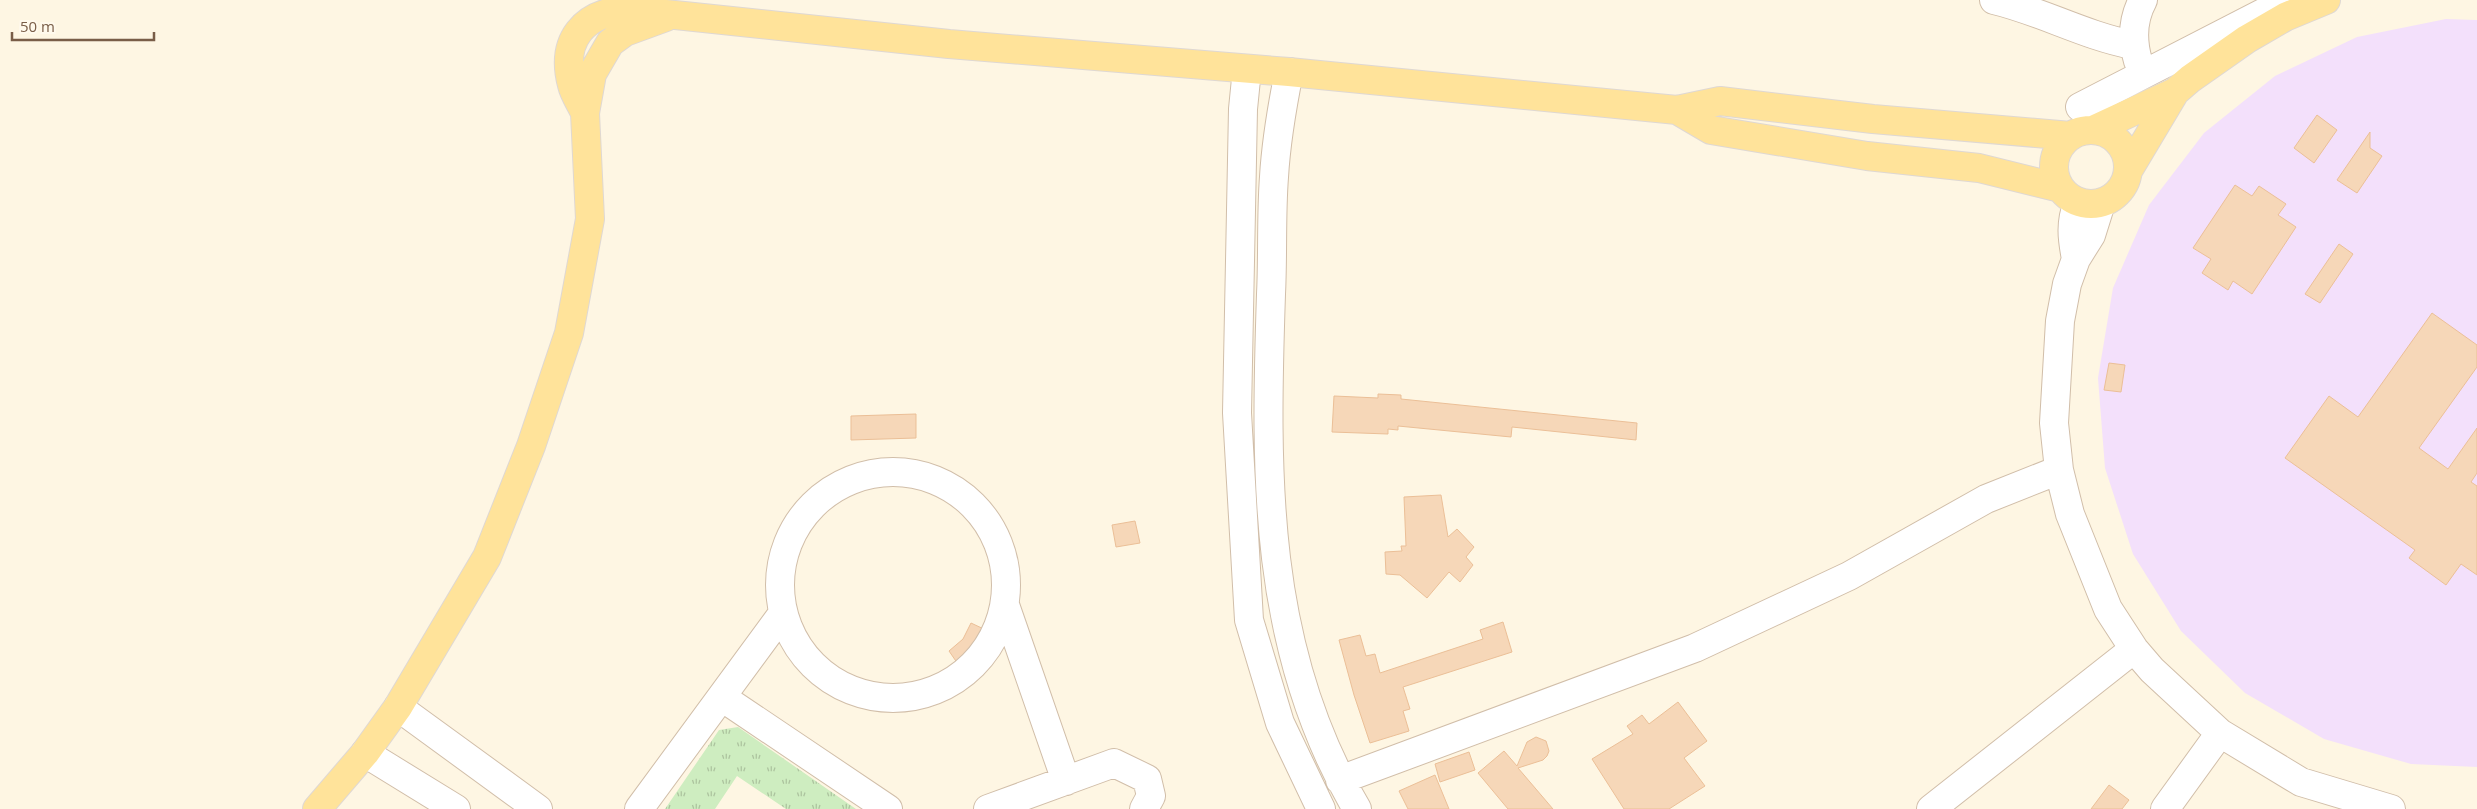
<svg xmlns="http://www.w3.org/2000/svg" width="2477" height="809" font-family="'Open Sans',sans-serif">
	<defs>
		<pattern id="grass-tufts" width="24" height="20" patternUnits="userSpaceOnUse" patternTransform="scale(1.25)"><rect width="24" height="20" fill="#ceedc0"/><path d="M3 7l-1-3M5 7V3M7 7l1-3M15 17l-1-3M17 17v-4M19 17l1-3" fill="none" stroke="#acc39e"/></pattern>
	</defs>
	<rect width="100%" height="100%" fill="#fef6e3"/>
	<path fill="#f3e0fb" d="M2446 19 2477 20V767L2411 764 2324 739 2245 693 2181 631 2133 554 2105 468 2098 378 2113 288 2149 205 2204 133 2275 76 2357 37Z"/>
	<path fill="url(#grass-tufts)" d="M738 727 856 809H786L737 776 715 809H665L719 730Z"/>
	<path fill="#f6d7b8" stroke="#ebbf97" d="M2317 115 2337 130 2314 163 2294 148Z
		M2370 132V148L2382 156 2357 193 2337 180Z
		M2235 185 2252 196 2259 186 2286 204 2278 215 2296 227 2252 294 2233 281 2228 290 2202 273 2211 259 2193 248Z
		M2339 244 2353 254 2320 303 2305 294Z
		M2432 313 2477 345V367L2419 448 2448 469 2477 428V473L2471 482 2477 486V575L2461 564 2446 585 2409 558 2415 550 2285 458 2329 396 2358 417Z
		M2109 363 2125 365 2121 392 2104 390Z
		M1378 394 1401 395V399L1637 423 1636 440 1512 427 1511 437 1398 426V430L1388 429V434L1332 432 1334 396 1378 398Z
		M916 414V438L851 440V416Z
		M1441 495 1448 537 1457 529 1474 547 1466 557 1473 565 1460 582 1449 572 1427 598 1400 575 1386 574 1385 552 1402 551 1401 546H1406L1404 497Z
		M1135 521 1140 543 1116 547 1112 525Z
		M1503 622 1512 652 1403 687 1410 709 1403 711 1409 731 1370 743 1354 695 1339 640 1360 635 1366 656 1375 654 1380 673 1483 639 1480 630Z
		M971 623 988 631 977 650 960 667 949 651 963 639Z
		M1678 702 1707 741 1684 758 1705 786 1669 809H1624L1592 759 1633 734 1627 726 1642 715 1649 724Z
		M1536 737 1546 741 1549 751 1547 756 1543 760 1518 768 1553 809H1508L1478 773 1504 751 1517 766 1527 742Z
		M1469 752 1475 770 1440 782 1435 764Z
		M1435 775 1449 809H1408L1399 791Z
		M2109 785 2129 800 2122 809H2091Z"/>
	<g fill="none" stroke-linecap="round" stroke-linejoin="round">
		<defs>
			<path id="minor" d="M1994 0C2041 11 2085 36 2133 45
				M2138 61C2132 40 2132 20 2143 0
				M1247 69 1243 109 1237 413 1249 620 1280 723 1321 809
				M1289 72C1282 107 1276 142 1274 177 1271 216 1273 255 1271 294 1265 474 1262 649 1357 809
				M2080 107 2288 0
				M2101 203 2091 235 2076 259 2067 284 2060 321 2054 423 2059 470 2070 514 2108 609 2134 649 2152 670 2220 733 2301 782 2391 809
				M2076 259C2072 238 2070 223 2078 202
				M780 585a113 113 0 1 1 226 0a113 113 0 1 1-226 0Z
				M1005 605 1066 781
				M723 698 888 809
				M398 707 538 809
				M365 753 456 809
				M1340 780 1695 648 1849 576 1986 499 2059 470
				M639 809 783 613
				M988 809 1114 763 1147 779 1151 796 1144 809
				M1931 809 2134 649
				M2165 809 2220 733"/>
			<path id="major" d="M1677 110 1711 130 1867 156 1979 168 2060 188
				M585 113C581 104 574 94 572 85 560 40 584 12 628 10L949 44 1289 72 1677 110 1720 101 1873 119 2071 136
				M2054 167a37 37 0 1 1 74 0a37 37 0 1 1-74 0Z
				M2093 130 2175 92 2190 79 2247 39 2285 17 2326 0
				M2129 169 2175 92
				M317 809 365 753 398 707 487 557 531 446 569 333 590 219 585 113 592 74 610 43 625 32 666 17"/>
		</defs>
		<use href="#minor" stroke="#d1bea9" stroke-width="30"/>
		<use href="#major" stroke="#dfd8d3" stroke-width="30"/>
		<use href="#minor" stroke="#fff" stroke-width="28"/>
		<use href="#major" stroke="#ffe39a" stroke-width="28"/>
	</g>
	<path d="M12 32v8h142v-8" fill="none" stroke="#795d47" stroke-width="2.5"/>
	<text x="20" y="32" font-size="15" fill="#795d47" stroke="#fff9ec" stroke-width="4" paint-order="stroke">50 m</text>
</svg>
